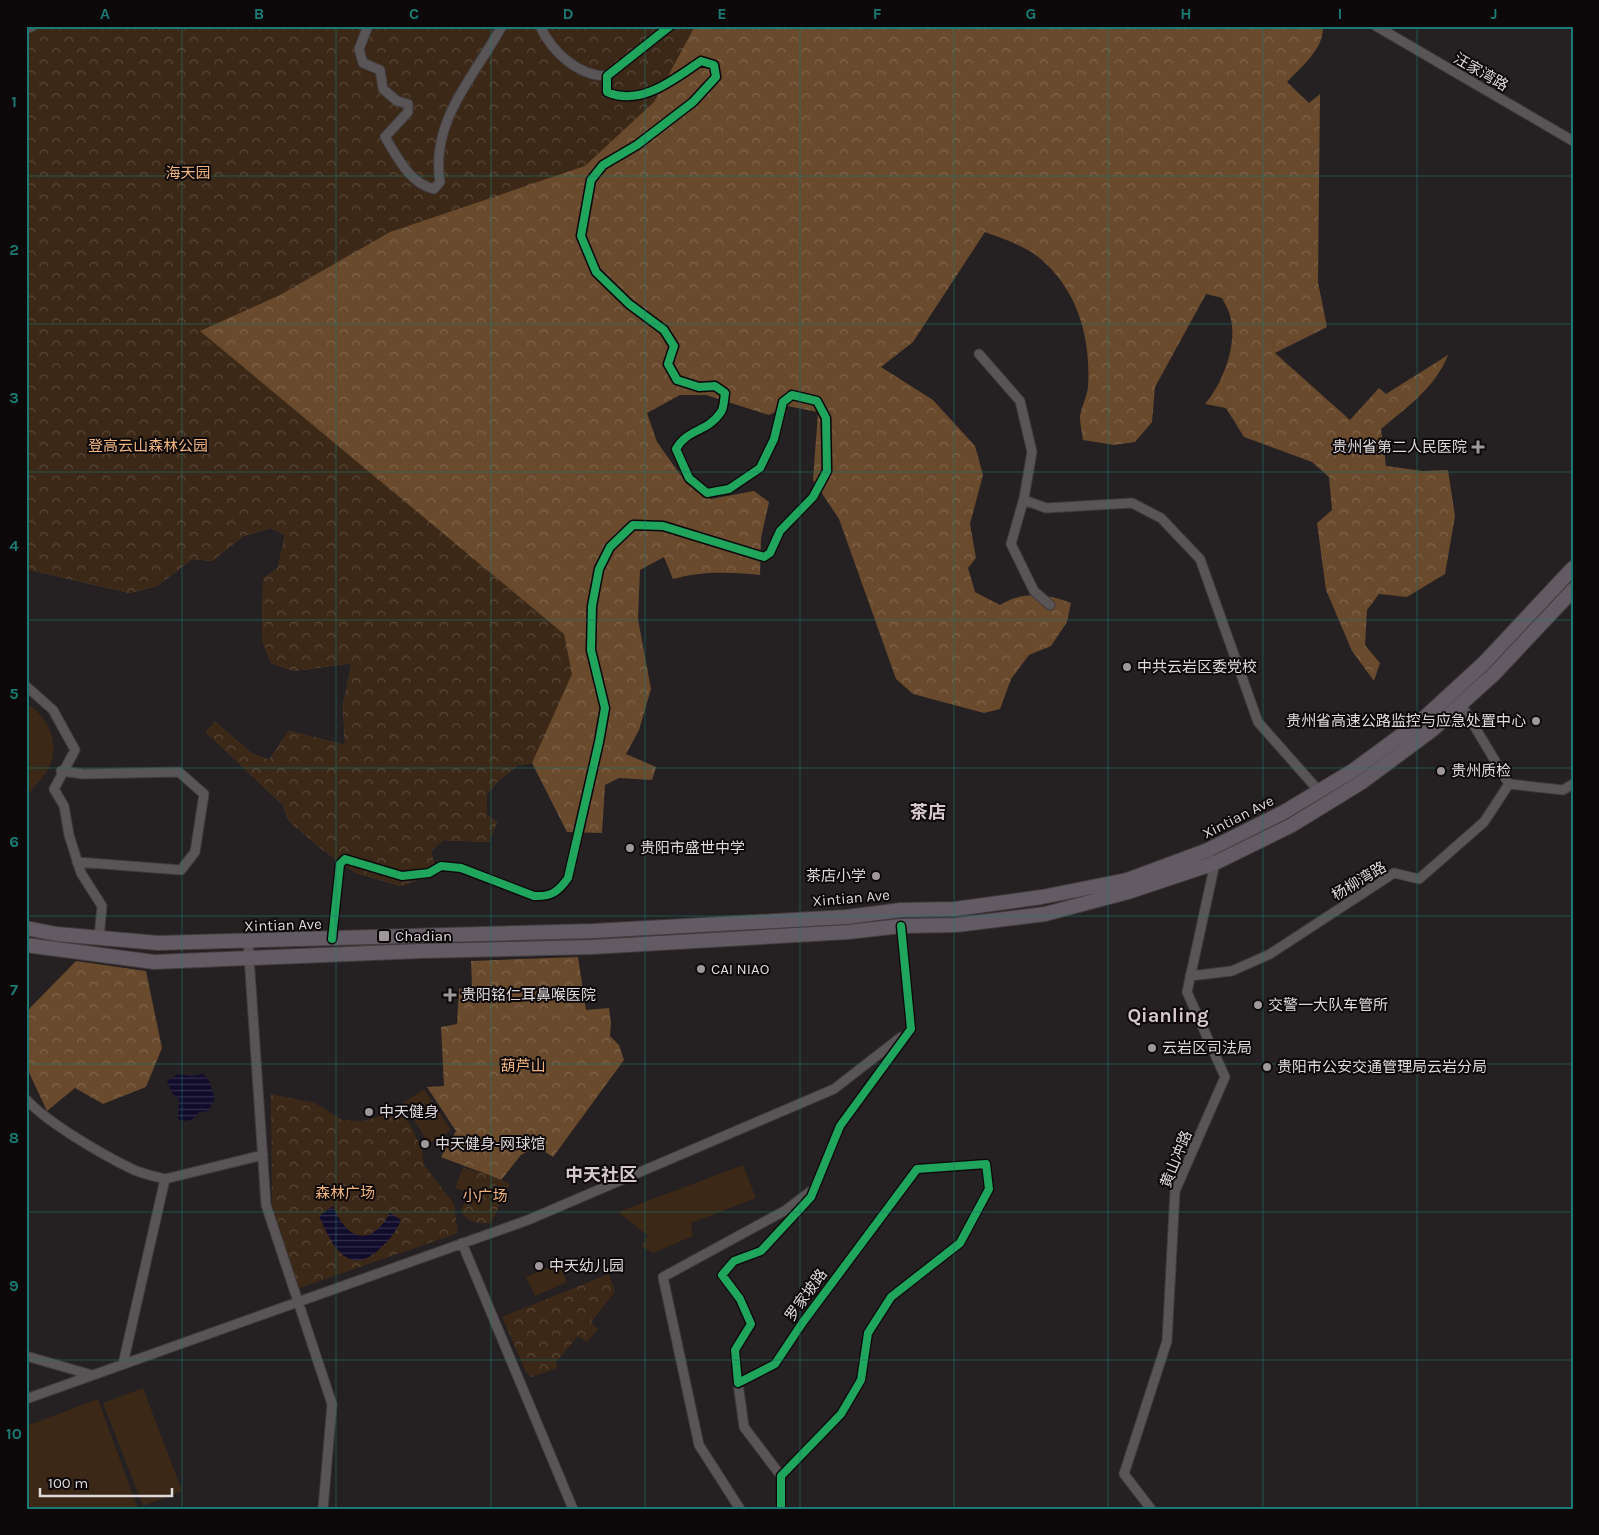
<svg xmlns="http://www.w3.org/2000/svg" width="1599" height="1535" font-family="Karla,'Noto Sans SC',sans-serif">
	<defs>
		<pattern id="forest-crowns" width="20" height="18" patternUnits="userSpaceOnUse" patternTransform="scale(1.25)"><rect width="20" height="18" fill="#694a2d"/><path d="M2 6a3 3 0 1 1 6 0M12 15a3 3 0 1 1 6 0" fill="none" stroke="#7e644b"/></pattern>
		<pattern id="park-crowns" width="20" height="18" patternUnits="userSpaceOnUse" patternTransform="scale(1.25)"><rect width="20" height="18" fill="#3c2817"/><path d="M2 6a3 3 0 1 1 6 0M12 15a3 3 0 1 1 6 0" fill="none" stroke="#584738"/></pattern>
		<pattern id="water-rules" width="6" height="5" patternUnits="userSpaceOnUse" patternTransform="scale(1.25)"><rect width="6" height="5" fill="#110c2c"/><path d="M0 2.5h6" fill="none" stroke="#332f4a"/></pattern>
	</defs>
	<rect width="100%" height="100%" fill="#252022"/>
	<path fill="#3c2817" d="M26 703C48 715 62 746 48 769 42 779 33 788 26 797Z
		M424 1089 451 1130 429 1144 403 1103Z
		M743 1165 756 1198 691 1223 693 1236 653 1253 641 1246 648 1236 618 1212Z
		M463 1167 476 1172 468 1193 455 1188Z
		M559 1263 567 1282 535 1296 526 1277Z
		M143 1388 182 1491 143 1506 103 1403Z
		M98 1399 138 1509H26V1426Z"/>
	<path fill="url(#forest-crowns)" d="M26 26H1323C1324 49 1302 66 1287 82L1309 103 1320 94 1318 282 1327 327 1275 353 1350 420 1379 388 1386 394 1448 355C1435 388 1408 406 1381 429L1386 466 1423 471 1448 470 1455 516 1445 574 1407 597 1379 594 1367 610 1365 645 1380 663 1374 681 1352 651 1326 590 1317 523 1332 510 1329 477 1312 462 1244 437 1226 408 1205 404C1222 385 1237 346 1231 320 1230 312 1225 304 1222 298L1206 294 1155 387 1152 422 1135 442 1114 445 1083 440C1082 432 1080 424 1080 417 1081 407 1087 397 1088 387 1091 341 1079 293 1043 261 1028 247 1004 239 985 232L913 342 881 367 933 400 975 446 983 475 970 524 976 558 968 568 975 592 1000 605C1022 591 1048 594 1071 603L1067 622 1051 646 1029 655 1011 679 1000 709 984 713 913 694 896 679 839 519 813 480 818 412 787 406 769 415 706 395H680L647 413 657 442 687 484 711 499 754 491 769 502 761 538 760 575C729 572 702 571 673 579L664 557 640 570 638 619 651 689 639 730 626 754 656 767 652 780 619 778 605 785 602 833 567 832 532 763 518 765 498 781 487 794V815L497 822 489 842 443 840 431 851 436 873 401 886 356 873 323 850 289 821 283 805 206 732 215 722 251 753 269 760 289 731 345 745 343 705 352 663 294 671 271 663 262 639 263 579 278 568 285 535 271 528 243 536 212 561 192 559 157 586 130 593 26 569Z
		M578 957 586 1010 609 1008 611 1023 610 1036 619 1045 624 1060 553 1157 536 1146 521 1155 501 1180 441 1157 456 1131 427 1087 444 1086 441 1027 457 1024 459 989 472 987 471 961Z
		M76 961 146 971 162 1048 146 1087 103 1104 75 1088 47 1111 26 1066V1017L30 1008Z"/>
	<path fill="url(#park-crowns)" d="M26 26H695L654 102 585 166 390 232 280 295 200 331 564 634 572 674 532 763 518 765 498 781 487 794V815L497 822 489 842 443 840 431 851 436 873 401 886 356 873 323 850 289 821 283 805 206 732 215 722 251 753 269 760 289 731 345 745 343 705 352 663 294 671 271 663 262 639 263 579 278 568 285 535 271 528 243 536 212 561 192 559 157 586 130 593 26 569Z
		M271 1094 315 1103 342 1120 363 1121 378 1117 390 1105 401 1113 410 1125 422 1149 424 1165 454 1204 458 1233 299 1288 272 1205Z
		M477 1170 510 1184 491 1223C479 1224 467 1223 461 1211Z
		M609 1274 615 1292 591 1322 598 1329 587 1342 578 1336 556 1362 557 1368 532 1377 526 1372 502 1317Z"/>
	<path fill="url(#water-rules)" d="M178 1074 191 1076 203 1074 209 1080 215 1099 208 1111 199 1112C194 1120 187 1123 178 1119L179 1099 172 1093 167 1081Z
		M333 1206C347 1240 370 1248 390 1213L401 1220C395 1234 387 1243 375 1253 345 1276 330 1240 319 1216Z"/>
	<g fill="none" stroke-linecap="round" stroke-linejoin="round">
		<defs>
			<path id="street" d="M368 26 359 49 363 63 380 70 383 89 397 101 408 104V112L385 137C398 158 409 183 434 189L440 182C430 121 474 77 502 26
				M540 26C552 52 578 76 607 76
				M1376 26 1573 141
				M26 29 33 26
				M979 354 1020 401 1032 452 1024 498 1011 544 1034 591 1050 605
				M1024 500 1046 508 1132 503 1161 518 1200 559 1258 722 1319 791
				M26 686 53 710 75 750 54 789 64 806 69 835 81 873 102 906 99 938
				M1461 704 1509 784
				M61 771 83 774 179 772 204 794 195 852 181 870 77 862
				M332 939 340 864 345 859 402 876 429 873 441 866 461 868 534 896C551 897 558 892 568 878L599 742 605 708 591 650 592 606 599 569 610 547 633 525 663 526 764 557 770 553 780 531 813 497 827 471 826 418 817 401 792 395 783 402 774 439 760 468 729 489 707 493 689 478 676 449C688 428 707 433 721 412 724 408 724 399 725 393L715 386 699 387 677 380 668 364 674 346 664 330 629 304 596 272 581 236 591 180 603 165 637 145 693 102 716 77 714 65 701 61C674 79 641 107 607 92V76L670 26
				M248 942 266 1205 332 1404 323 1509
				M1190 976 1232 971 1270 954 1394 873 1419 879 1484 822 1509 784 1563 790 1573 784
				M26 1099C46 1122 103 1155 132 1169 142 1174 154 1176 165 1179
				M462 1243 573 1509
				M26 1356 92 1375
				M123 1364 165 1179 263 1155
				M738 1383 744 1427 781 1476
				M26 1399 528 1220 834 1089 901 1037
				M740 1509 699 1445 663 1277 786 1210 811 1191
				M781 1509V1476L841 1414 861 1380 868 1333 891 1297 960 1243 989 1189 986 1164 917 1169 803 1322 775 1364 738 1383 735 1350 751 1324 740 1299 722 1275 734 1261 761 1251 811 1197 840 1126 911 1029 901 926
				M1151 1509 1124 1474 1167 1341 1175 1191 1225 1077 1187 992 1215 863 1213 860"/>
			<path id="primary" d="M26 928 56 934 158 943 593 931 847 917 901 910 955 909 1042 897 1127 880 1208 850 1284 812 1354 770 1422 720 1484 663 1573 568
				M26 945 154 962 421 951 592 947 848 932 901 926 956 925 1045 914 1128 892 1215 863 1292 825 1362 782 1432 730 1494 674 1573 590"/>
		</defs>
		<use href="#street" stroke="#403b3d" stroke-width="11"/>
		<use href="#primary" stroke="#403b3d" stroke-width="16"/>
		<use href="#street" stroke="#595556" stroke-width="9"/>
		<use href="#primary" stroke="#635b63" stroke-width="14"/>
		<defs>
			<path id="cycleway" d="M332 939 340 864 345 859 402 876 429 873 441 866 461 868 534 896C551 897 558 892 568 878L599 742 605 708 591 650 592 606 599 569 610 547 633 525 663 526 764 557 770 553 780 531 813 497 827 471 826 418 817 401 792 395 783 402 774 439 760 468 729 489 707 493 689 478 676 449C688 428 707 433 721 412 724 408 724 399 725 393L715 386 699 387 677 380 668 364 674 346 664 330 629 304 596 272 581 236 591 180 603 165 637 145 693 102 716 77 714 65 701 61C674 79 641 107 607 92V76L670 26
				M781 1509V1476L841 1414 861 1380 868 1333 891 1297 960 1243 989 1189 986 1164 917 1169 803 1322 775 1364 738 1383 735 1350 751 1324 740 1299 722 1275 734 1261 761 1251 811 1197 840 1126 911 1029 901 926"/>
		</defs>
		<use href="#cycleway" stroke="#0d090b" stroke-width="11"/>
		<use href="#cycleway" stroke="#20a55d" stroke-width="8"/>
	</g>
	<path fill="none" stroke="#197b73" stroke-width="1" stroke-opacity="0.55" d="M182 26V1509M336 26V1509M491 26V1509M645 26V1509M800 26V1509M954 26V1509M1108 26V1509M1263 26V1509M1417 26V1509M26 176H1573M26 324H1573M26 472H1573M26 620H1573M26 768H1573M26 916H1573M26 1064H1573M26 1212H1573M26 1360H1573"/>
	<g fill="#9e989a" stroke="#0d090b" stroke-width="2">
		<path d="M1475.5 439.5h5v5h5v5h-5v5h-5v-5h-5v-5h5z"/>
		<circle cx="1127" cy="667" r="5"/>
		<circle cx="1536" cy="721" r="5"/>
		<circle cx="1441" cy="771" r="5"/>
		<circle cx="630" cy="848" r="5"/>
		<circle cx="876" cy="876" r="5"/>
		<rect x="378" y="930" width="12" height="12" rx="2.5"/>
		<circle cx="701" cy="969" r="5"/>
		<path d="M447.5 987.5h5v5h5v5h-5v5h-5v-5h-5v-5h5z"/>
		<circle cx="1258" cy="1005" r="5"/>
		<circle cx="1152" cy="1048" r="5"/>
		<circle cx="1267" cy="1067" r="5"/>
		<circle cx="369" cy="1112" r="5"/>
		<circle cx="425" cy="1144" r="5"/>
		<circle cx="539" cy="1266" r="5"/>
	</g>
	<g text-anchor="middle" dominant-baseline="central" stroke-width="4" stroke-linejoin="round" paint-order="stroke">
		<g font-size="15" fill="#dfd9db" stroke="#0d090b">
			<text transform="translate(1481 72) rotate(30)">汪家湾路</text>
			<text transform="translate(1238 817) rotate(-27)">Xintian Ave</text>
			<text transform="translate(1359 881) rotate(-31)">杨柳湾路</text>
			<text transform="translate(851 898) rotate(-5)">Xintian Ave</text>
			<text transform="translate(283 925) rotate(-2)">Xintian Ave</text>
			<text transform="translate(1176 1159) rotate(-68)">黄山冲路</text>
			<text transform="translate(806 1295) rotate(-54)">罗家坡路</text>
		</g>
		<g font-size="15" fill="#f1b480" stroke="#0d090b">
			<text x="188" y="173">海天园</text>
			<text x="148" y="446">登高云山森林公园</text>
			<text x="523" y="1066">葫芦山</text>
			<text x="345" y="1193">森林广场</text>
			<text x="485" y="1196">小广场</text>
		</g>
		<g font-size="15" fill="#dfd9db" stroke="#0d090b" text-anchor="start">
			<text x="1467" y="447" text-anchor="end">贵州省第二人民医院</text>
			<text x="1137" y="667">中共云岩区委党校</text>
			<text x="1526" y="721" text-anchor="end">贵州省高速公路监控与应急处置中心</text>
			<text x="1451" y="771">贵州质检</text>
			<text x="640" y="848">贵阳市盛世中学</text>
			<text x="866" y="876" text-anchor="end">茶店小学</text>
			<text x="395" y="936">Chadian</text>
			<text x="711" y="969">CAI NIAO</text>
			<text x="461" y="995">贵阳铭仁耳鼻喉医院</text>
			<text x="1268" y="1005">交警一大队车管所</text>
			<text x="1162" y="1048">云岩区司法局</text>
			<text x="1277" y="1067">贵阳市公安交通管理局云岩分局</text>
			<text x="379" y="1112">中天健身</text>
			<text x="435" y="1144">中天健身-网球馆</text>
			<text x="549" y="1266">中天幼儿园</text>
		</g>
		<g font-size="18" font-weight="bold" fill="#d5c8cd" stroke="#0d090b">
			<text x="928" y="812">茶店</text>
			<text x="601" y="1175">中天社区</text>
		</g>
		<g font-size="20" font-weight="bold" fill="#d5c8cd" stroke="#0d090b">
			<text x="1168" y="1015">Qianling</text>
		</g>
	</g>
	<rect width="1599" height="1535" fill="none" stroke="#0d090b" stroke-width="55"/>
	<path d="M40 1488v8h132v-8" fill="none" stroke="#dfd9db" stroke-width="2.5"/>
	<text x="48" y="1488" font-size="15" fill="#dfd9db" stroke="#0d090b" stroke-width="4" paint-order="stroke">100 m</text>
	<rect x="28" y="28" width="1544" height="1480" fill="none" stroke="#197b73" stroke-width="2"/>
	<g font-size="16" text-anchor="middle" font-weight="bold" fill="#197b73">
		<text x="105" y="19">A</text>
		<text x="259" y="19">B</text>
		<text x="414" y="19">C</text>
		<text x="568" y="19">D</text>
		<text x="722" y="19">E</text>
		<text x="877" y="19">F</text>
		<text x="1031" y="19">G</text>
		<text x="1186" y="19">H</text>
		<text x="1340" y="19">I</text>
		<text x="1494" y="19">J</text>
		<text x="14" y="107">1</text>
		<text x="14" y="255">2</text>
		<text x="14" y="403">3</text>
		<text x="14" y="551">4</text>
		<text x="14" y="699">5</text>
		<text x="14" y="847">6</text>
		<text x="14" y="995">7</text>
		<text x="14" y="1143">8</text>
		<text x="14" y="1291">9</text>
		<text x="14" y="1439">10</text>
	</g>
</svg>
